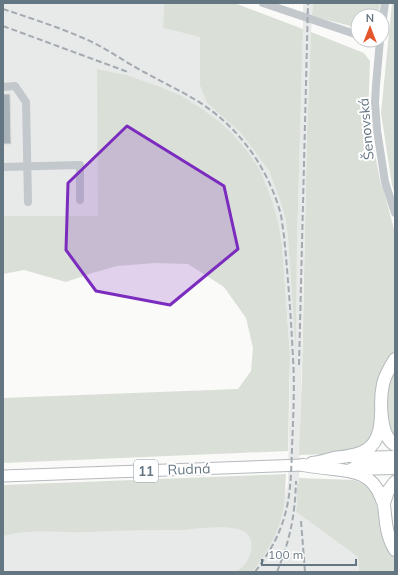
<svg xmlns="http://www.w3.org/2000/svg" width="398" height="575" font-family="Mulish,sans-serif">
	<rect width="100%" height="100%" fill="#fafaf8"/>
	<path fill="#e8e9e9" d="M3 3H164L163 28 200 37V86L207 103 241 133 269 171 281 203 286 221 288 238 296 345 297 243 303 29V3H313L311 32 307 131 299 483H298L297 504 296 512 358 557 359 572H3V504L284 503 288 483 290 380V355L288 326 282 245 279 226 248 152 234 135 220 122 201 108 182 96 161 87 127 75 97 69 99 216H3Z"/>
	<path fill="#dadfd7" d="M164 3H234L303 29 297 243 296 352 288 238 286 221 281 203 269 171 241 133 207 103 200 86V37L163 28Z
		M313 3H380L379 16H358V28L312 16Z
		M392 3H395V194L392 185 381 113Z
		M311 32 364 53 370 61 368 118 381 185 383 188 395 233V352L384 366 375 432 371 442 352 453 299 455 302 376 307 131Z
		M97 69 127 75 161 87 182 96 201 108 220 122 234 135 248 152 261 172 272 201 279 226 282 245 290 355 288 451 3 463V398L238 389 251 371 253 348 246 318 224 287 188 264 155 263 117 266 89 274 66 282 24 270 3 274V216H98Z
		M395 371V439C393 436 392 433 391 430 386 415 385 383 395 371Z
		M286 474C285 486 286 499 283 511 278 533 266 555 252 572H236C239 570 243 567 245 564 253 554 256 536 241 530 221 523 195 530 174 530 153 530 131 530 110 531 96 531 81 533 67 532 46 531 23 530 3 536V485Z
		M299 478 354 480 365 485 374 494 378 511 381 529 384 543 395 559V572H359L358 557 296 512 297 504V483H299Z"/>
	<path fill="#aab3b9" stroke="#dcdcda" d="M3 94H10L11 144H3Z"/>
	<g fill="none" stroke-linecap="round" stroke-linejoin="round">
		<defs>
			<path id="major" d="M3 476 303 465"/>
			<path id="highway" d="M395 359C390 367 385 375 383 384 380 398 380 423 387 436 389 440 392 443 395 445
				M355 458 395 457
				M312 463C320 462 327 460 334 458 350 456 370 455 377 437 380 430 381 420 381 412
				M303 465C313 467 323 468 333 469 355 471 372 474 381 497 382 500 383 502 384 505 386 522 386 535 395 550
				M352 469 395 468
				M384 503 388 491 395 482"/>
		</defs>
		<use href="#major" stroke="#b5babe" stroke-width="13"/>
		<use href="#highway" stroke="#b4b9bd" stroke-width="14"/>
		<path stroke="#c3c8cc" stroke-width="8" d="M263 3 358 35
			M382 25 385 3
			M380 40 376 85 375 103 377 130 385 182 395 213
			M3 87 15 86 26 102 28 202
			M3 167 80 165V200"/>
		<use href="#major" stroke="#fff" stroke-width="11"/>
		<use href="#highway" stroke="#fff" stroke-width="12"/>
		<path stroke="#a2aab0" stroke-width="2" stroke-dasharray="6 3" stroke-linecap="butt" d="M3 9C33 19 65 29 94 43 112 52 128 64 146 73 162 82 179 90 194 99 238 125 268 167 281 215 282 222 283 229 284 236 288 277 291 317 293 358 295 388 293 419 292 449 291 474 291 500 282 524 276 542 266 557 255 572
			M3 26 128 72
			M299 365 308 3
			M301 521 305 572
			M277 572C290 540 295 516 296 481"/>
	</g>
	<path fill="#7b2cbf" fill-opacity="0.2" stroke="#7b2cbf" stroke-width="3" stroke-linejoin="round" d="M127 126 224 186 238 249 170 305 96 291 66 250 68 183Z"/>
	<g text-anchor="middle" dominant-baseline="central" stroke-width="4" stroke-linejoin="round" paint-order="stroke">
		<rect fill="#fff" stroke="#939fa8" stroke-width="1" x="134" y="460" width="24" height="22" rx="3"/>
		<g font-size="13" font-weight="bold" fill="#657683">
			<text x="146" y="471">11</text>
		</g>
		<g font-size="14" fill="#657683" stroke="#fff">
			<text transform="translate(366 129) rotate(-95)">Šenovská</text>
			<text transform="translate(189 469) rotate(-2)">Rudná</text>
		</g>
	</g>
	<rect width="398" height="575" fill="none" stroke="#657683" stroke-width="8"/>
	<g transform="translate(370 28)"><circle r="19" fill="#ffffff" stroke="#c1c8cd"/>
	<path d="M0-3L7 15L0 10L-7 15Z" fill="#e4572e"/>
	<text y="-6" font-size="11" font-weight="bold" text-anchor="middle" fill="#657683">N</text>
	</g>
	<path d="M262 559v6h94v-6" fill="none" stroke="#657683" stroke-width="2"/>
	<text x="268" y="559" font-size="12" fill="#657683" stroke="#ffffff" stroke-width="3" paint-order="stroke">100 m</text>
</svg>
